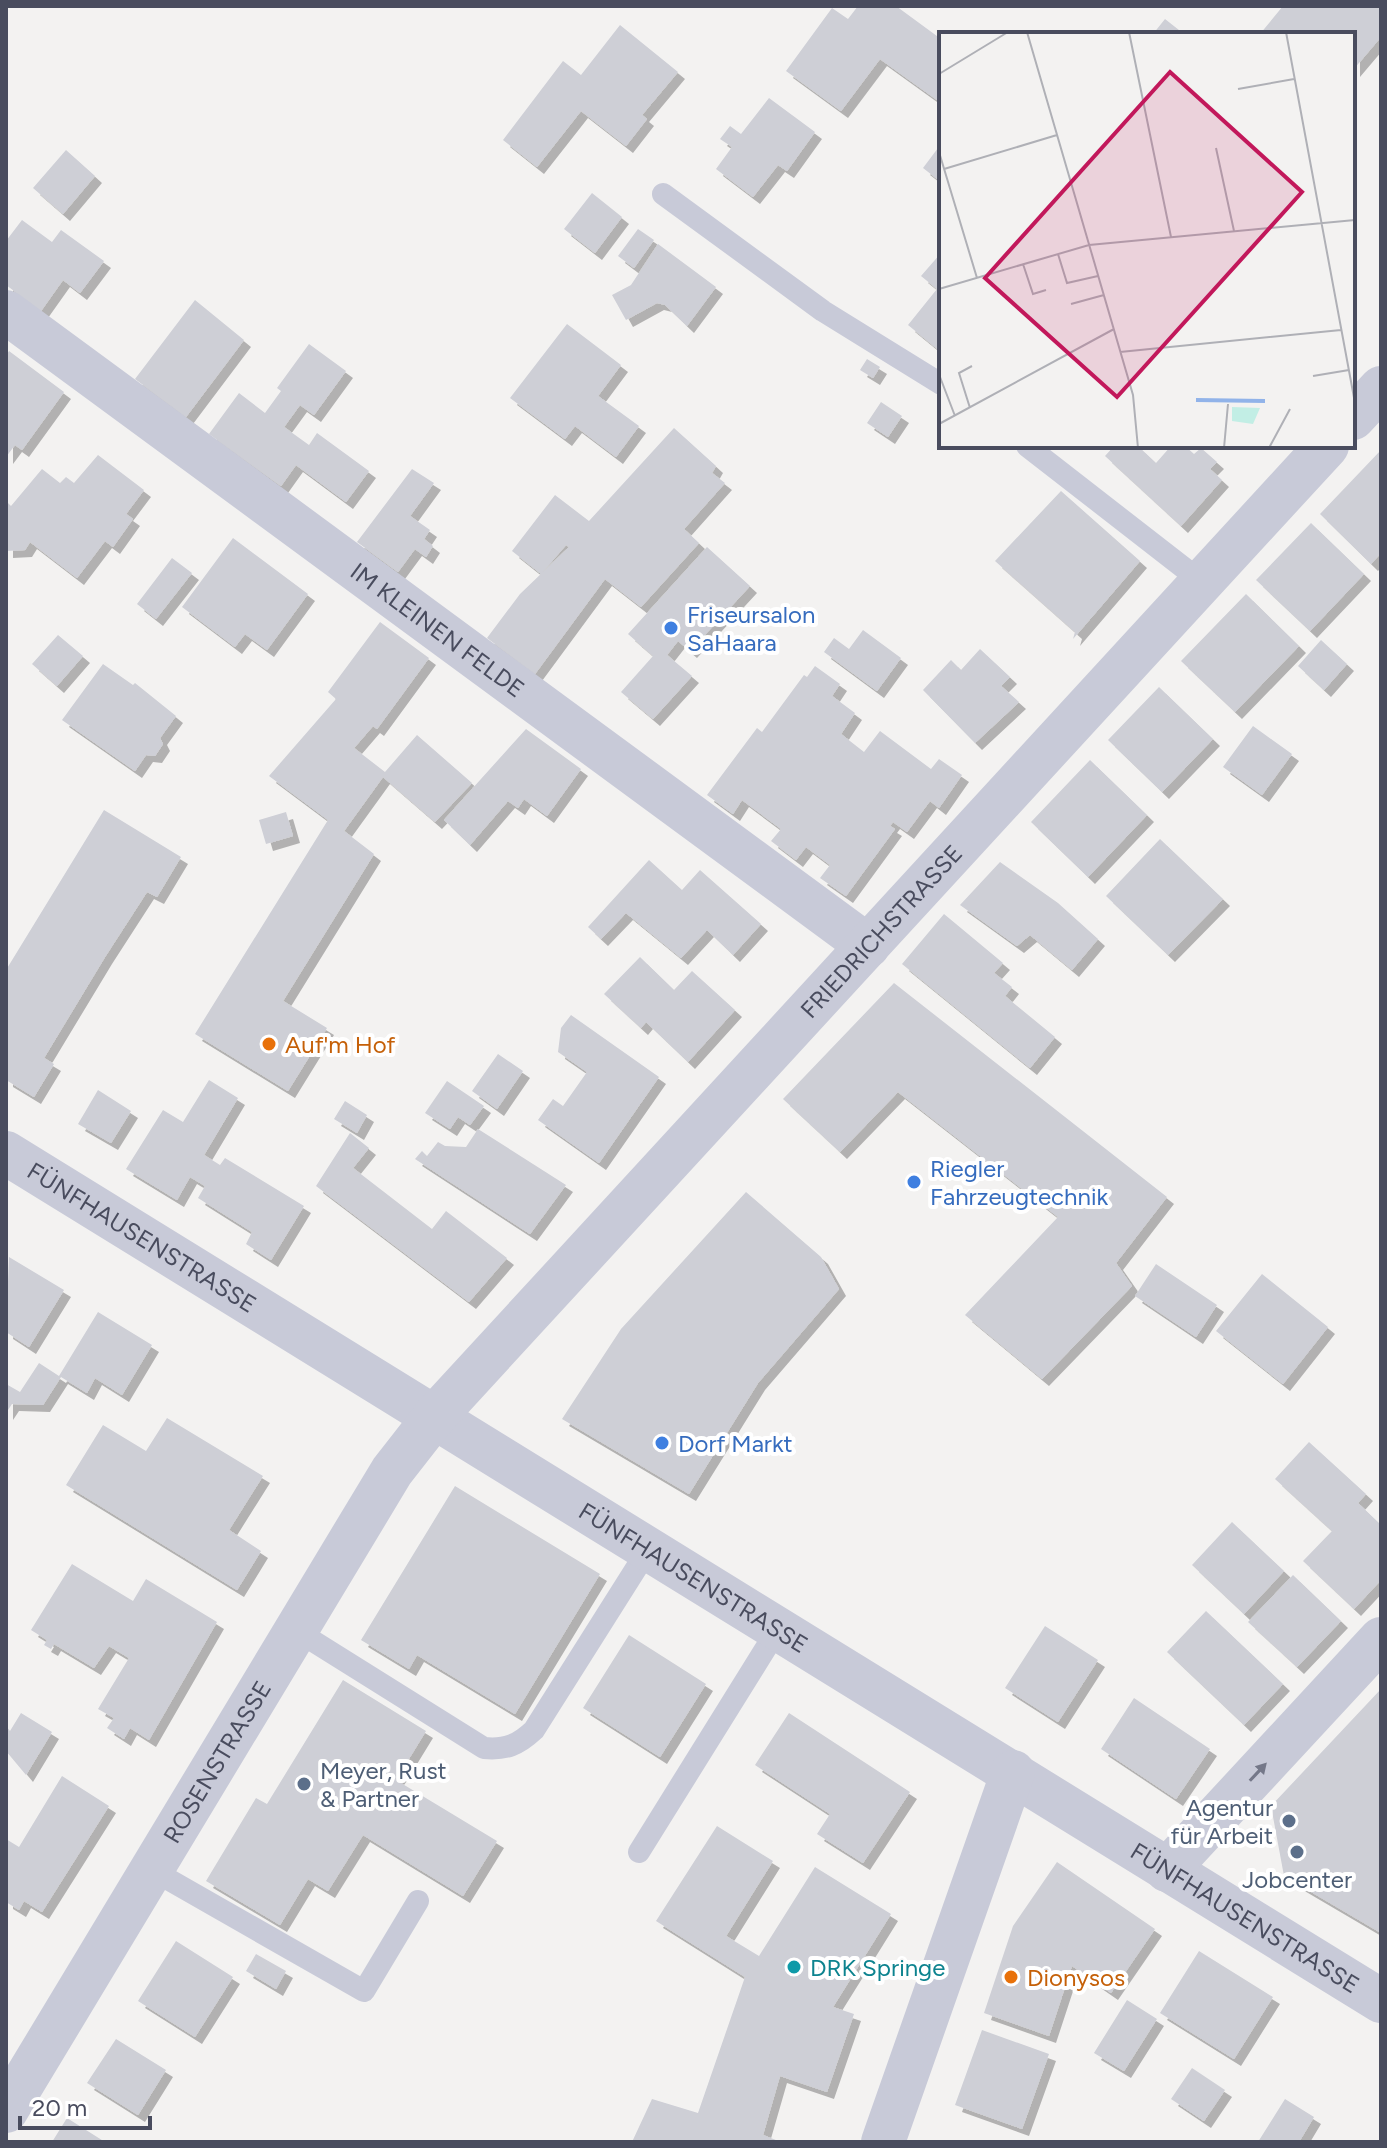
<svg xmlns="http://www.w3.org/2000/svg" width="1387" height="2148" font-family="Figtree,sans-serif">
	<defs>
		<filter id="shadow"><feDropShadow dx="7" dy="7" stdDeviation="0" flood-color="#0004"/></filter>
	</defs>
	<rect width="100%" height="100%" fill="#f3f2f1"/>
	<path fill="#cecfd6" filter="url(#shadow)" d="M858 6H896L941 39V94L937 100 880 59 841 111 786 71 832 8 848 19Z
		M1283 6H1381V37L1353 70V34H1260Z
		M1165 19 1184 34H1153Z
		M620 25 678 72 642 115 647 119 626 146 581 111 537 167 503 140 563 61 581 75Z
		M769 98 815 132 787 171 778 165 753 197 716 169 732 147 720 139 730 126 741 134Z
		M941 144V182L923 168Z
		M66 150 95 176 63 214 33 188Z
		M592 193 622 217 595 253 564 229Z
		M22 220 52 242 61 230 104 261 80 293 63 280 41 311 6 285V241Z
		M638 229 654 240 634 268 618 256Z
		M658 244 716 287 687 326 665 305 657 303 626 320 612 295 631 285Z
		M941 253V352L908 325 937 289 921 276Z
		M195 300 244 340 186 417 135 379Z
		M567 324 621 365 598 396 639 426 616 457 575 426 565 439 510 398Z
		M309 344 346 371 314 415 300 405 284 427 309 445 317 433 369 471 346 502 296 465 281 486 209 434 239 393 265 413 281 391 277 388Z
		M9 351 64 392 22 450 15 445 6 457V356Z
		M867 359 880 367 873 378 860 370Z
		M881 402 902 416 888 437 867 423Z
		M674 428 716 466 712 473 725 483 684 529 699 543 641 607 605 579 535 674 487 638 520 594 569 547 566 545 541 574 512 551 555 495 589 521Z
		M1114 446H1138L1156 463 1171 446H1185L1194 454 1201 448 1217 462 1210 469 1222 480 1181 526 1105 456Z
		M1381 450V553L1371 564 1320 514Z
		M98 455 144 490 126 514 133 519 113 547 105 541 77 578 30 542 25 550 6 551V501L11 506 42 469 60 483 66 477 74 483Z
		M412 469 434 483 410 516 430 530 424 539 433 546 426 557 415 549 398 572 357 542Z
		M1061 491 1140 561 1073 639 1075 632 995 561Z
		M1311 523 1364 574 1310 631 1256 580Z
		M233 538 308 594 267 650 245 634 235 647 182 607Z
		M707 547 750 586 690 651 678 641 667 655 692 676 653 719 621 692 653 656 628 634Z
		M172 558 192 573 156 619 137 604Z
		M1246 594 1299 646 1235 712 1181 661Z
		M380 622 429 658 377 729 373 726 354 748 385 772 417 735 472 783 435 822 383 777 344 831 374 854 283 1001 327 1028 288 1091 195 1034 328 820 269 776 336 699 328 692Z
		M863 630 901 658 877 691 824 652 834 638 849 649Z
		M58 635 83 656 57 686 32 664Z
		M1321 640 1347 664 1324 690 1298 666Z
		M980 649 1010 677 1001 686 1019 702 975 743 923 690 951 660 961 670Z
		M103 664 133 685 135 683 176 716 160 738 163 744 155 756 146 755 135 771 62 720Z
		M815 666 840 684 832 696 855 713 841 734 864 752 880 731 931 769 939 759 962 775 939 808 930 801 907 832 893 822 890 826 895 829 846 896 820 878 830 865 806 847 796 860 771 841 781 829 742 800 733 814 707 795 757 728 762 732 804 675 807 677Z
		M1159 687 1213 739 1162 792 1108 740Z
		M1253 726 1292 754 1262 795 1223 767Z
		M526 729 581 769 547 816 524 799 518 808 508 801 470 845 444 820Z
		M1090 760 1147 815 1088 877 1031 822Z
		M104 810 181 857 157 897 147 892 105 957 44 1058 54 1064 34 1097 6 1080V970Z
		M286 812 293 836 266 844 259 820Z
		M1160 839 1223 899 1168 955 1106 896Z
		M649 860 682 890 700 870 761 924 733 955 707 930 681 958 626 913 601 939 588 927Z
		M1000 862 1058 903 1098 939 1072 970 1030 935 1017 946 960 905Z
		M944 914 1003 963 994 973 1012 987 1005 996 1055 1037 1030 1068 902 964Z
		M640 957 674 990 692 971 735 1010 688 1062 646 1022 641 1028 604 994Z
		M894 983 1167 1197 1116 1263 1132 1286 1042 1379 965 1315 1058 1217 898 1092 840 1152 783 1099Z
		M571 1015 659 1077 599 1163 538 1120 553 1099 563 1106 587 1072 558 1052 561 1028Z
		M498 1054 523 1071 497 1109 472 1091Z
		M209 1080 238 1098 204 1155 220 1165 225 1158 304 1206 271 1260 246 1244 252 1232 198 1198 205 1186 190 1177 177 1200 126 1169 163 1110 183 1122Z
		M447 1081 484 1106 470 1125 458 1117 450 1129 425 1113Z
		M98 1090 131 1111 111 1143 78 1124Z
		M345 1101 367 1115 357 1133 334 1119Z
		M478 1129 566 1185 530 1234 415 1159 422 1151 427 1156 438 1142 445 1146 466 1147Z
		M350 1133 369 1148 353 1168 432 1229 446 1211 507 1258 469 1302 316 1186Z
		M746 1192 821 1257 839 1289 758 1383 689 1494 562 1419 621 1329Z
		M9 1257 64 1290 29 1347 6 1332Z
		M1156 1264 1217 1305 1196 1337 1135 1296Z
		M1262 1274 1328 1327 1283 1384 1216 1331Z
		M98 1312 152 1345 122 1395 95 1378 87 1393 61 1377 43 1405 12 1404 6 1413V1384L20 1392 39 1363 59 1376Z
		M167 1418 263 1476 229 1530 261 1551 237 1590 66 1485 103 1425 146 1451Z
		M1309 1442 1366 1494 1358 1503 1381 1525V1580L1354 1609 1303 1561 1332 1531 1275 1479Z
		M455 1486 600 1574 515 1714 417 1655 409 1669 361 1640Z
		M1232 1522 1284 1571 1244 1614 1192 1565Z
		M72 1564 133 1601 146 1579 217 1622 149 1740 130 1728 124 1739 107 1728 114 1718 98 1709 129 1658 109 1646 94 1668 54 1644 51 1649 44 1645 47 1640 31 1630Z
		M1293 1575 1341 1621 1297 1667 1248 1622Z
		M1206 1611 1283 1684 1244 1725 1167 1652Z
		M1045 1626 1098 1660 1058 1722 1005 1688Z
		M629 1635 706 1684 660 1757 583 1708Z
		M343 1680 426 1731 396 1780 497 1841 463 1896 363 1835 328 1891 308 1879 280 1925 206 1881 256 1798 267 1804Z
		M1381 1689V1933L1284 1876 1271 1806Z
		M1134 1698 1210 1749 1176 1799 1101 1749Z
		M21 1713 52 1732 26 1775 6 1751V1726L10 1731Z
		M789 1713 910 1792 863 1863 817 1834 830 1814 755 1765Z
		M62 1776 109 1806 42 1912 24 1901 19 1910 6 1902V1839L19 1847Z
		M717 1826 773 1861 726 1936 759 1956 815 1867 891 1914 833 2007 854 2014 827 2092 780 2076 763 2135 781 2142H632L652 2099 698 2113 745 1977 656 1921Z
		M1057 1862 1155 1929 1111 1993 1072 1966 1049 2036 984 2013 1013 1926Z
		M176 1941 233 1977 195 2037 138 2001Z
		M1199 1951 1273 1997 1234 2059 1160 2013Z
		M256 1954 286 1971 276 1989 246 1971Z
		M1127 2000 1157 2019 1124 2071 1094 2053Z
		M982 2030 1049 2054 1022 2129 955 2105Z
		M116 2039 166 2070 138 2115 87 2083Z
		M1192 2068 1225 2090 1204 2121 1171 2099Z
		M1285 2099 1314 2117 1299 2142H1258Z
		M67 2118 105 2142H52Z"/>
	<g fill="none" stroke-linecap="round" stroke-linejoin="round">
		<path stroke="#c8cad8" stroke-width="22" d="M663 194 823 311 941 384
			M1027 446 1202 582
			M297 1631 484 1748C506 1750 518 1745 534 1730L649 1548
			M639 1852 779 1627
			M152 1870 364 1991 418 1901"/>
		<g stroke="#c8cad8" stroke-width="44">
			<path id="s1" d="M6 312 868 946"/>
			<path d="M1353 418 1381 388"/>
			<path id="s2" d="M6 1153 1381 2001"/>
			<path d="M1167 1870 1381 1639"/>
			<path id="s3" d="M6 2111 392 1471 435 1416 1327 446"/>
			<path d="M883 2142 1013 1772"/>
		</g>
	</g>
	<defs><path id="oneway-solid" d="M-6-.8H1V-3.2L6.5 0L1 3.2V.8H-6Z" transform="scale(2)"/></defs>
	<use fill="#757889" href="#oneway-solid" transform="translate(1258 1772) rotate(-47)"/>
	<g fill="#3f7fe0" stroke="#fff" stroke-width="3">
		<circle cx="671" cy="628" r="8"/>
		<circle cx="914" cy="1182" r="8"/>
		<circle cx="662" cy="1443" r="8"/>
	</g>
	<g fill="#e8710a" stroke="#fff" stroke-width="3">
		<circle cx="269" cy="1044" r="8"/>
		<circle cx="1011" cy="1977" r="8"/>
	</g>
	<g fill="#5c6f8a" stroke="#fff" stroke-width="3">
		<circle cx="304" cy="1784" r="8"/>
		<circle cx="1289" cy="1821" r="8"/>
		<circle cx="1297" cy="1852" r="8"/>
	</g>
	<circle fill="#0f9aa8" stroke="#fff" stroke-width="3" cx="794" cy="1967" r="8"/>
	<g text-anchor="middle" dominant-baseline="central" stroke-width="8" stroke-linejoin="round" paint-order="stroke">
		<g font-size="24" fill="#366cbe" stroke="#fff" text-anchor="start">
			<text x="687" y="614">Friseursalon<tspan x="687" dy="28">SaHaara</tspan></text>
			<text x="930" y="1168">Riegler<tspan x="930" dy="28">Fahrzeugtechnik</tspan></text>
			<text x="678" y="1443">Dorf Markt</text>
		</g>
		<g font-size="24" fill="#494c5e" stroke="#fff">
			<text stroke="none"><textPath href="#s1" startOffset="536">IM KLEINEN FELDE</textPath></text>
			<text stroke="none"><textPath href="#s3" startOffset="1476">FRIEDRICHSTRASSE</textPath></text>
			<text stroke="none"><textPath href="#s2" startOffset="160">FÜNFHAUSENSTRASSE</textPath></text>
			<text stroke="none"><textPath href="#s2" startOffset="808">FÜNFHAUSENSTRASSE</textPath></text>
			<text stroke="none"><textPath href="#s3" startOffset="408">ROSENSTRASSE</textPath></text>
			<text stroke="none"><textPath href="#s2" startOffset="1456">FÜNFHAUSENSTRASSE</textPath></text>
		</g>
		<g font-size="24" fill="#c56008" stroke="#fff" text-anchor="start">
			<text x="285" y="1044">Auf'm Hof</text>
			<text x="1027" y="1977">Dionysos</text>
		</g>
		<g font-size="24" fill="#4e5e75" stroke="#fff" text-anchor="start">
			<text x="320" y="1770">Meyer, Rust<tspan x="320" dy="28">&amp; Partner</tspan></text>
			<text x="1273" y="1807" text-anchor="end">Agentur<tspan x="1273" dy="28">für Arbeit</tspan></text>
			<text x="1297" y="1879" text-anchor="middle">Jobcenter</text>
		</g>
		<g font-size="24" fill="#0d838f" stroke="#fff" text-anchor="start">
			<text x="810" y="1967">DRK Springe</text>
		</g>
	</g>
	<g transform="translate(939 32)">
		<rect width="416" height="416" fill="#f3f2f1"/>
		<path d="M293 375 321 376 314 392 293 389Z" fill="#c2eee5"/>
		<path fill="none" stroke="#91b3e9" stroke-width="4" d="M257 368 326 369"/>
		<path fill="none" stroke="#afb0b6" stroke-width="2" d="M88 0 194 363 199 416M190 0 232 205M347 0 416 371M0 42 69 0M299 57 355 47M277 116 295 199M0 120 38 246M5 137 118 103M119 222 128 251 159 244M84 232 94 262 107 258M0 257 150 213 416 188M132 272 165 263M181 320 402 298M374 344 410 338M1 345 16 384M31 376 20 341 33 334M0 392 175 297M120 416H198M200 416H253M281 416H330M285 416 289 372M330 416 351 377"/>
		<path fill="#c2185b" fill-opacity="0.15" stroke="#c2185b" stroke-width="4" d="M231 40 363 160 178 365 46 246Z"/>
		<rect width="416" height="416" fill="none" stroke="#494c5e" stroke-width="4"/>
	</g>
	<rect width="1387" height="2148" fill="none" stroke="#494c5e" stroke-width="16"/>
	<path d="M20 2116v12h130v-12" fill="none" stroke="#494c5e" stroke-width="4"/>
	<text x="32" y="2116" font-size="24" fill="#494c5e" stroke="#ffffff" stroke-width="6" paint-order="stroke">20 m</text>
</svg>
